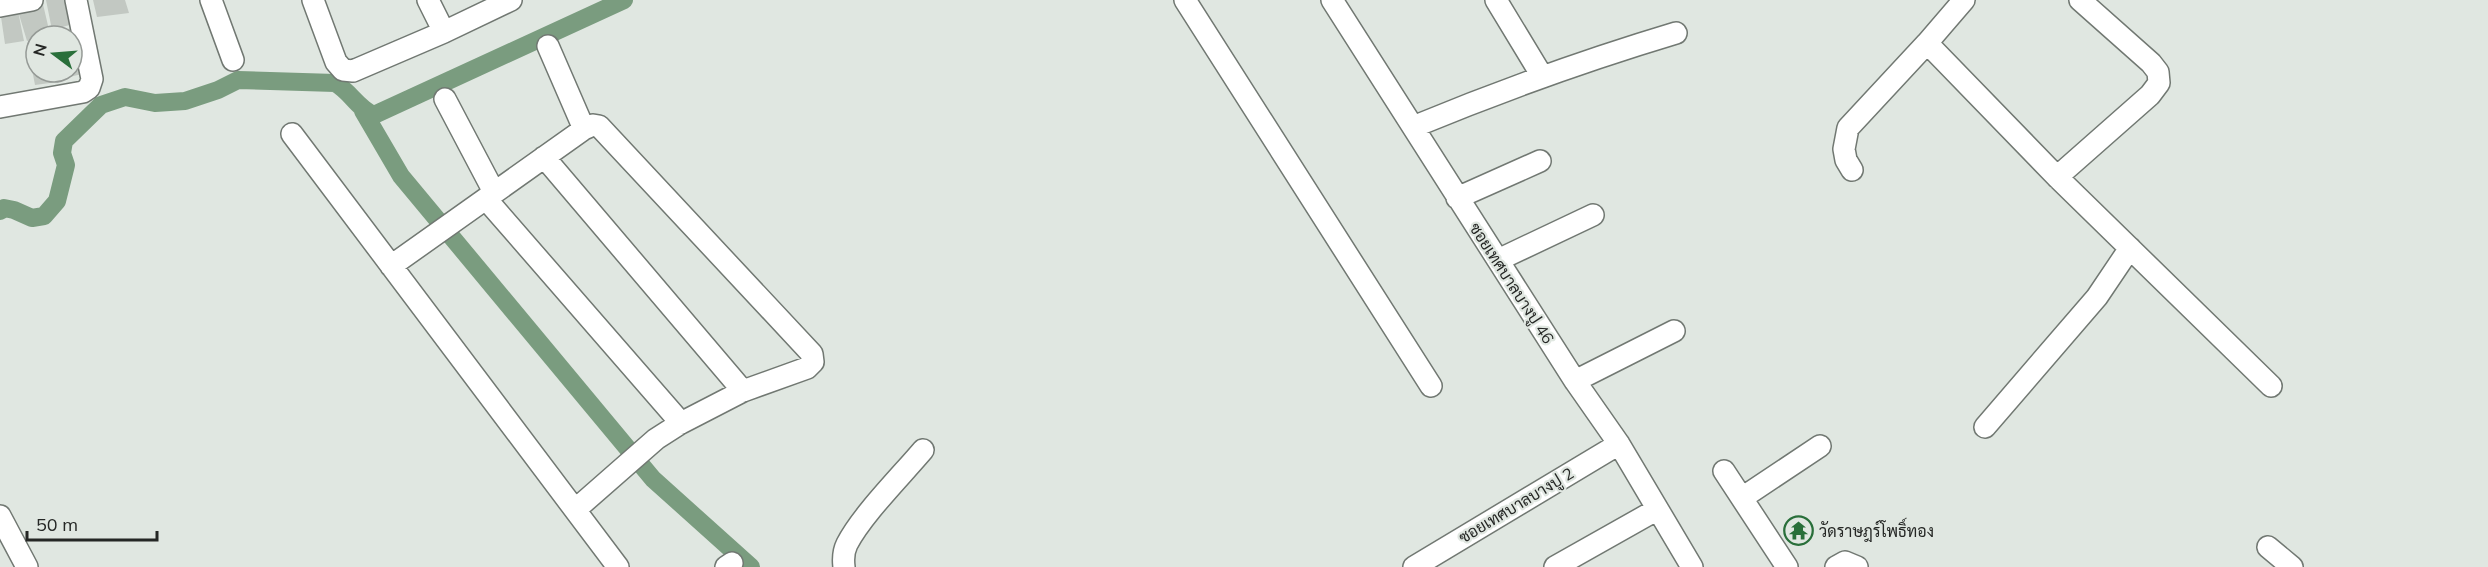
<svg xmlns="http://www.w3.org/2000/svg" width="2488" height="567" font-family="Mulish,Sarabun,sans-serif">
	<rect width="100%" height="100%" fill="#e0e7e1"/>
	<g fill="none" stroke-linecap="round" stroke-linejoin="round">
		<path stroke="#7a9c7f" stroke-width="18" d="M363 111 401 176 653 479 751 567
			M0 211 4 208 14 210 32 218 44 216 57 201 66 165 62 153 64 141 101 105 125 97 155 103 185 101 218 90 238 80 335 83C351 92 357 108 374 115L624 0"/>
	</g>
	<path fill="#c2c8c2" d="M42 0 50 34 27 41 18 11 24 41 5 44 0 10Z
		M46 0H67L73 24 52 30Z
		M93 0H125L129 13 97 17Z
		M76 27 86 73 61 79 59 72H72V36H53L52 33Z
		M36 40V72H56L57 82 35 85 27 43Z"/>
	<g fill="none" stroke-linecap="round" stroke-linejoin="round">
		<defs>
			<path id="minor" d="M211 0 233 60
				M313 0 336 62 343 70 353 71 444 32
				M428 0 444 32 511 0
				M1185 0 1431 386
				M1332 0 1575 381 1619 444 1692 567
				M1496 0 1542 76
				M1964 0 1927 43 2057 177 2271 386
				M0 6 32 0
				M548 46 584 129
				M445 99 494 192
				M0 107 83 92 89 88 92 79 76 0
				M1413 127C1500 91 1586 60 1676 33
				M292 134 618 567
				M544 157 743 391
				M1852 170 1846 160 1844 149 1848 128 1927 43
				M2057 177 2150 95 2159 83 2158 72 2151 63 2080 0
				M1457 198 1540 161
				M486 199 681 423
				M1498 260 1593 215
				M391 266 584 129 593 125 599 126 812 354 813 362 807 368 743 391 681 423 656 439 575 510
				M1575 381 1674 331
				M1985 427 2097 297 2130 248
				M1724 471 1787 567
				M1742 498 1820 446
				M0 516 27 567
				M2268 547 2292 567
				M726 567 732 563
				M844 567C843 559 843 552 847 544 862 515 901 476 923 450
				M1414 567 1619 444
				M1555 567 1656 510
				M1836 567 1845 562 1857 567"/>
		</defs>
		<use href="#minor" stroke="#717872" stroke-width="24"/>
		<use href="#minor" stroke="#fff" stroke-width="21"/>
	</g>
	<defs>
		<symbol id="temple-ring" viewBox="-11 -11 22 22"><circle r="9.5" fill="#e0e7e1" stroke="#296f3a" stroke-width="1.5"/><path d="M0-6L5-2H3V0L6.5 2.5H4V6H1.5V3h-3V6H-4V2.5H-6.5L-3 0V-2H-5Z" fill="#296f3a"/></symbol>
	</defs>
	<g fill-rule="evenodd">
		<use href="#temple-ring" x="1782" y="514" width="33" height="33"/>
	</g>
	<g text-anchor="middle" dominant-baseline="central" stroke-width="4.5" stroke-linejoin="round" paint-order="stroke">
		<g font-size="16" fill="#252725" stroke="#e0e7e1">
			<text transform="translate(1512 283) rotate(57)">ซอยเทศบาลบางปู 46</text>
			<text transform="translate(1516 505) rotate(-31)">ซอยเทศบาลบางปู 2</text>
		</g>
		<g font-size="16" fill="#252725" stroke="#e0e7e1" text-anchor="start">
			<text x="1819" y="531">วัดราษฎร์โพธิ์ทอง</text>
		</g>
	</g>
	<g transform="translate(54 54) rotate(286)"><circle r="28" fill="#e0e7e1" stroke="#959a96" stroke-width="1.5"/>
	<path d="M0-4.5L10 22L0 15L-10 22Z" fill="#296f3a"/>
	<text y="-9" font-size="16" font-weight="bold" text-anchor="middle" fill="#252725">N</text>
	</g>
	<path d="M27 531v9h130v-9" fill="none" stroke="#252725" stroke-width="3"/>
	<text x="36" y="531" font-size="18" fill="#252725" stroke="#e0e7e1" stroke-width="4.5" paint-order="stroke">50 m</text>
</svg>
